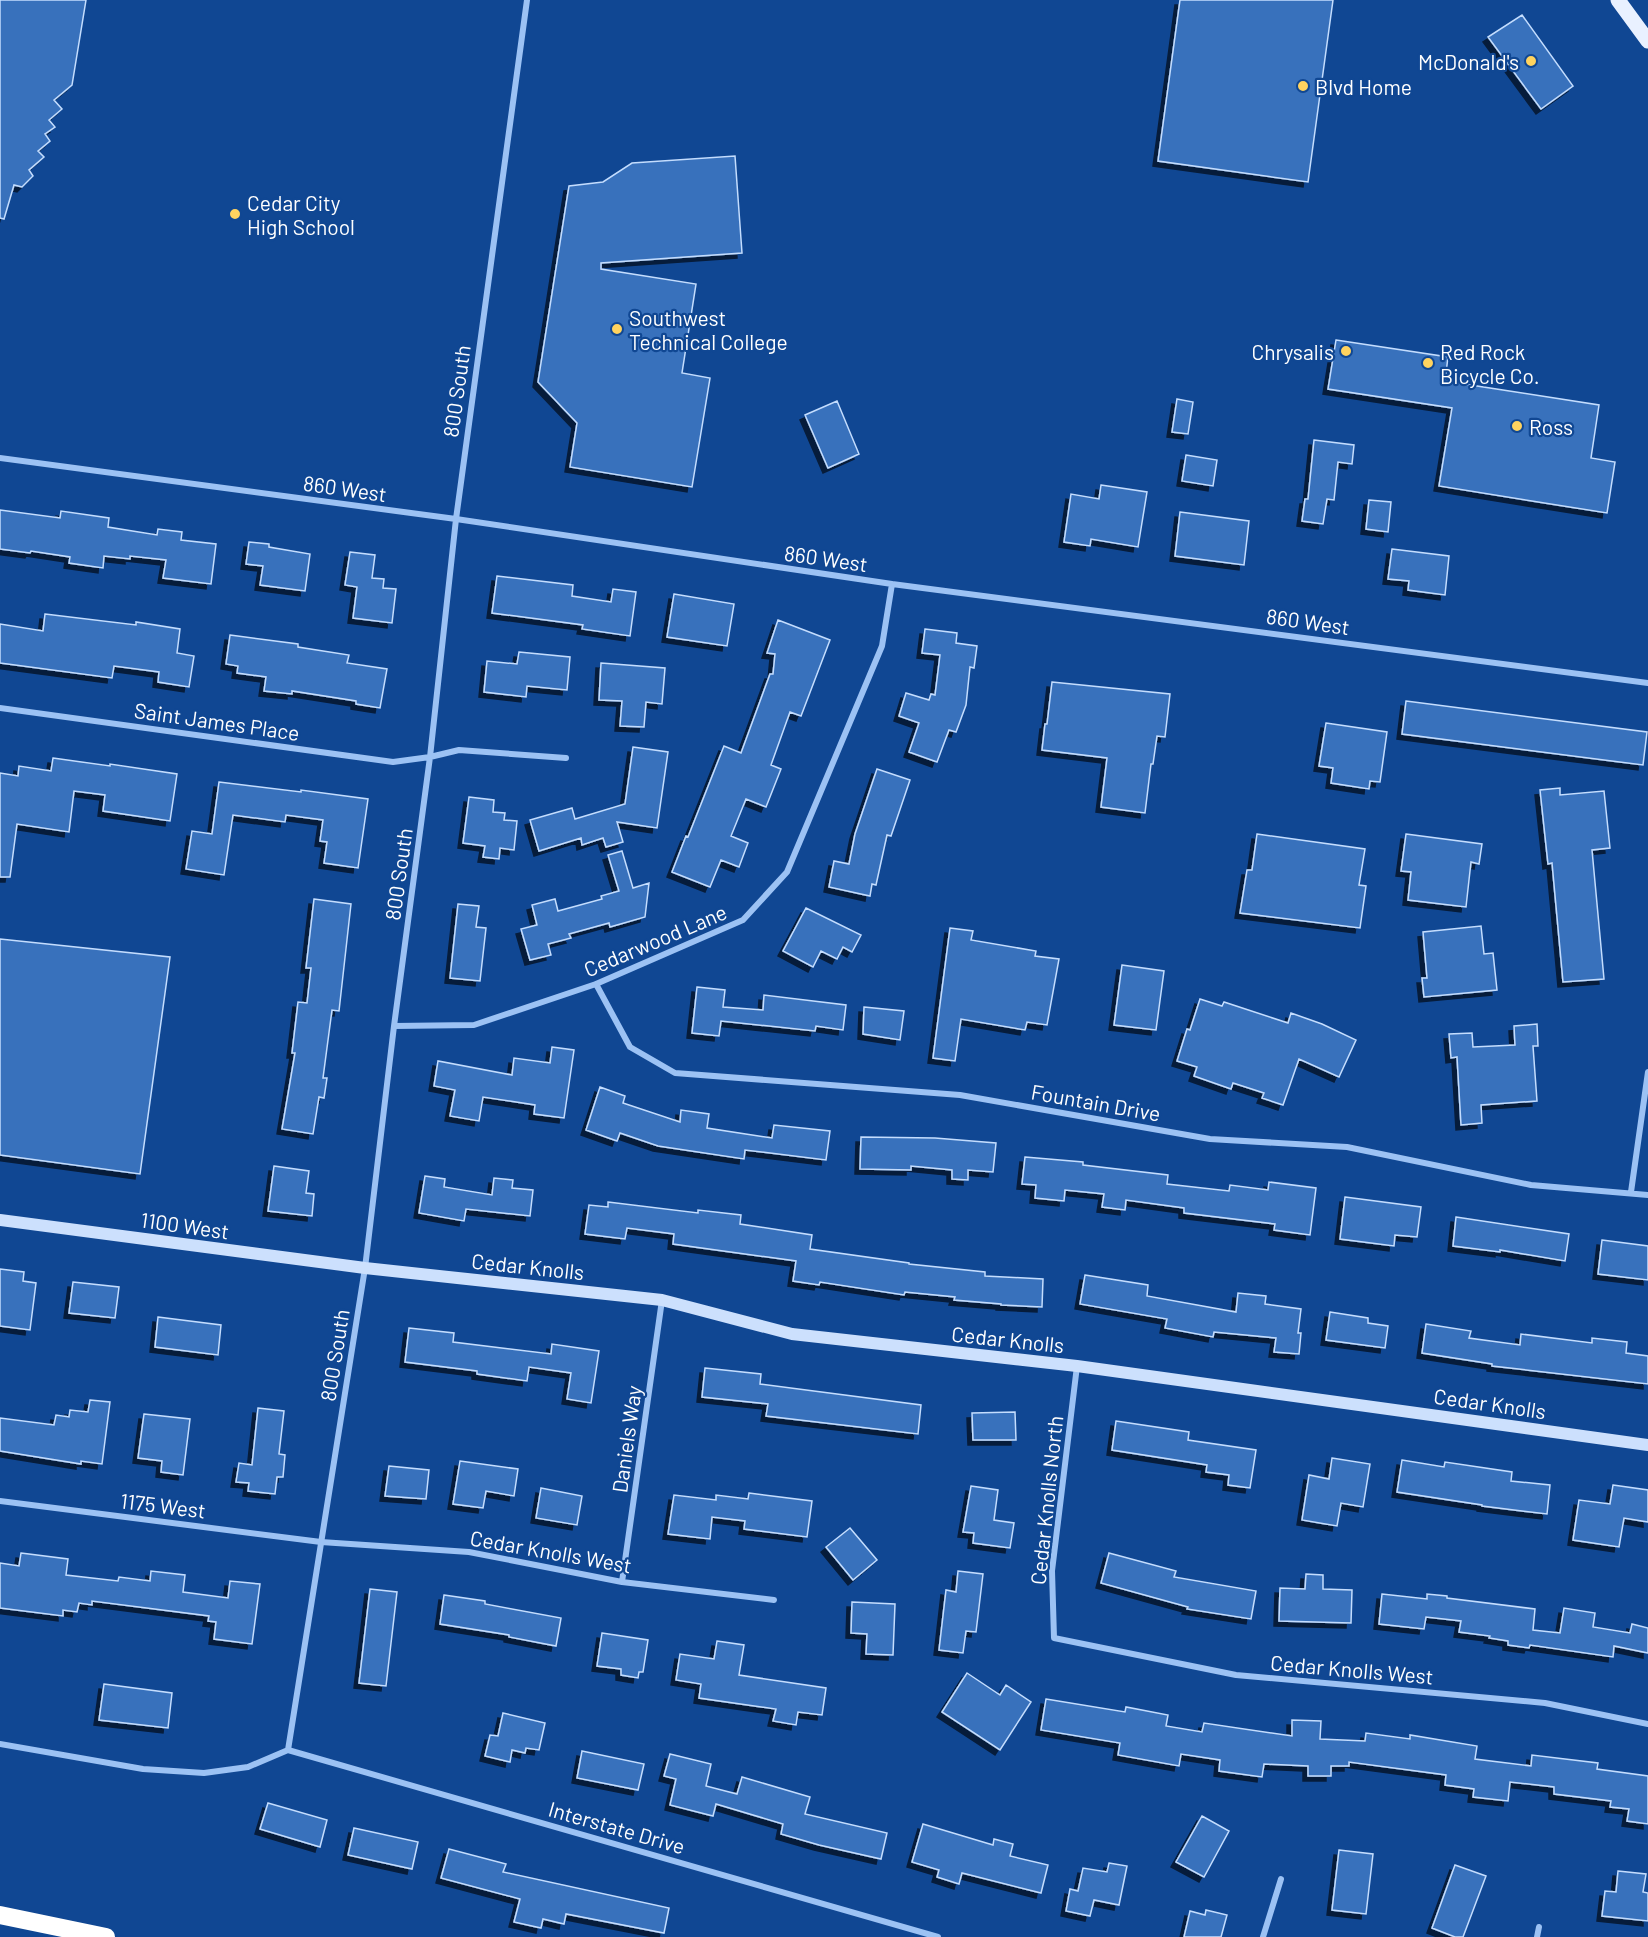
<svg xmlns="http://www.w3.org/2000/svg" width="1648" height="1937" font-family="Barlow,sans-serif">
	<defs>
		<filter id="shadow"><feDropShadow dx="-5" dy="5" stdDeviation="0" flood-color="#0009"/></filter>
	</defs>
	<rect width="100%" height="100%" fill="#104793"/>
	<path fill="#3871bc" stroke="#c4ddfe" stroke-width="1.5" filter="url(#shadow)" d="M0 0H86L72 85 54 100 62 109 49 120 55 127 45 134 50 141 38 151 44 157 29 170 33 176 22 187 14 185 4 219 0 218Z
		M1180 0H1333L1308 182 1158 161Z
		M1522 15 1573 86 1541 109 1488 37Z
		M735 156 742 253 601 263V269L696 284 682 373 710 378 692 487 570 467 577 423 538 382 569 186 603 182 632 163Z
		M1336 340 1448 357 1445 381 1599 405 1591 458 1615 462 1607 513 1439 486 1452 408 1328 389Z
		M1177 399 1193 402 1188 434 1172 432Z
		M837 401 859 454 828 468 805 415Z
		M1314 440 1354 445 1352 464 1338 462 1334 500 1327 499 1323 524 1302 521 1305 499H1308Z
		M1186 455 1217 460 1213 486 1182 481Z
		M1101 485 1147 492 1138 547 1091 539 1090 546 1064 542 1071 494 1099 499Z
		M1369 500 1391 502 1388 532 1366 529Z
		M0 510 60 518 61 511 109 518 108 527 157 535 158 529 182 532 181 540 216 544 211 584 163 578 166 560 130 556V559L104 556 103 568 69 563 70 557 31 551 30 553 0 549Z
		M1180 512 1249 521 1244 565 1175 556Z
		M249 542 269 544V547L310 554 305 591 260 585 263 566 246 564Z
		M1392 549 1449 556 1445 595 1408 590 1409 581 1388 579Z
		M350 552 375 555 372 578 384 579 383 588 396 589 392 623 353 618 357 587 345 585Z
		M497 576 573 585 572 596 611 602 613 589 636 592 630 636 582 629 583 625 492 613Z
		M674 594 734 604 727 646 667 637Z
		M45 614 136 625V622L180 629 177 653 194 656 189 687 158 682 159 672 114 666 112 678 0 663V624L43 631Z
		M778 620 830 640 801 716 790 712 771 765 781 769 766 807 746 799 731 836 748 843 739 867 721 860 710 887 672 872 686 836 688 837 724 746 741 753 770 674H773L775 654 767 653Z
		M925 629 957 633 956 643 977 646 974 668 970 667 966 705 956 732 949 730 937 762 909 752 919 723 899 716 906 693 929 700 931 694 935 695 940 655 922 653Z
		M230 635 298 644V647L349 655 347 663 387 669 380 708 356 704V701L292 691V694L264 691 266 677 237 673 238 666 226 664Z
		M519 652 570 657 567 690 527 686 526 697 484 692 487 661 517 664Z
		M601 663 665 668 662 704 646 702 644 727 620 726 622 701 599 700Z
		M1052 682 1170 694 1165 737 1157 736 1153 764H1151L1145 813 1101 807 1107 758 1042 750 1045 724H1047Z
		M1406 701 1647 732 1643 765 1402 734Z
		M1326 723 1387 732 1380 782 1370 781 1369 789 1331 783 1333 768 1319 766Z
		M633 747 668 752 657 828 617 822 623 842 606 847 603 838 582 845 581 838 539 851 530 820 572 808 575 819 625 804Z
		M53 758 110 766V764L177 774 170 821 103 811 105 795 74 791 69 832 17 824 10 877H0V773L18 776 19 766 51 771Z
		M877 769 910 780 891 836 887 835 876 885 872 884 870 896 829 887 834 861 849 864 855 834Z
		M219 782 301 792V790L368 799 358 868 324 863 327 842 320 841 323 820 286 815 285 822 233 815 224 875 186 869 192 831 212 834Z
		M1560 788V795L1604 791 1610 848 1592 850 1604 979 1563 982 1552 863 1548 864 1540 790Z
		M469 797 494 800 493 812 505 813 504 820 517 821 514 850 500 848 499 859 483 857 485 846 463 843Z
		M1257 834 1365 849 1359 885 1366 886 1360 928 1240 913 1247 870H1252Z
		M1406 834 1482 844 1479 864 1471 862 1466 907 1408 900 1411 872 1401 871Z
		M622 851 633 888 649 883 645 917 610 927 609 923 569 934 571 938 548 944 551 955 530 960 521 929 537 925 532 905 555 899 558 911 602 899 601 896 619 891 608 855Z
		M314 899 351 904 339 1011 332 1010 323 1078H327L324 1098 319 1097 313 1134 282 1129 295 1053H292L298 1002 307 1003 311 968H306Z
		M458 904 479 906 476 927 486 928 480 981 450 978Z
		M806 908 861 935 852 952 843 947 837 959 821 951 813 967 783 951Z
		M1481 926 1484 954 1493 953 1497 990 1424 997 1422 978H1427L1423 932Z
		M950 928 973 931 971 940 1036 951 1035 956 1059 959 1047 1025 1027 1022 1025 1030 961 1019 955 1061 933 1058Z
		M0 939 170 957 140 1174 0 1155Z
		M1122 965 1164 971 1156 1030 1114 1025Z
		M697 987 725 990 723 1007 763 1010 764 995 846 1005 843 1030 816 1026 815 1031 721 1021 719 1036 692 1033Z
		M1200 999 1222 1006 1224 1002 1288 1023 1291 1013 1322 1024 1356 1040 1339 1077 1299 1059 1283 1105 1262 1098 1264 1093 1233 1083 1231 1089 1194 1076 1197 1067 1177 1061 1187 1029 1190 1030Z
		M864 1007 904 1011 900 1040 863 1034Z
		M1537 1024 1538 1046H1533L1537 1101 1481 1105 1482 1123 1461 1125 1457 1057 1451 1058 1449 1034 1472 1033 1473 1047 1515 1045 1514 1026Z
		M552 1047 574 1050 564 1118 534 1114 535 1105 483 1097 479 1121 450 1116 455 1090 434 1086 438 1061 512 1075 514 1058 550 1063Z
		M600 1087 625 1096 623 1103 680 1122 681 1110 709 1114 707 1128 772 1138 774 1125 830 1131 826 1160 745 1150 744 1159 658 1146 620 1133 617 1141 586 1130Z
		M861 1137 935 1138 996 1143 993 1172 968 1170V1180L952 1179V1170L911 1166V1170L860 1169Z
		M1025 1157 1083 1162V1165L1168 1175 1167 1184 1229 1191 1230 1185 1268 1190 1269 1182 1316 1188 1310 1235 1274 1230 1275 1224 1184 1213V1208L1126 1200 1125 1210 1102 1207 1104 1194 1065 1190 1064 1201 1035 1198 1036 1185 1022 1184Z
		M274 1166 309 1171 306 1193 314 1194 312 1216 268 1211Z
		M425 1176 445 1179 444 1187 492 1195 494 1178 513 1180 512 1188 533 1190 530 1216 466 1209 464 1221 419 1213Z
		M1345 1197 1421 1207 1417 1237 1395 1235 1394 1246 1340 1239Z
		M608 1202 698 1213V1210L741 1215 740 1224 812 1235 810 1249 909 1263V1264L985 1272V1276L1043 1279 1042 1307 1001 1305V1304L954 1300 955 1297 905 1292 904 1295 820 1282 819 1285 793 1281 796 1261 673 1244 674 1234 627 1228 625 1239 585 1234 589 1205 608 1207Z
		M1456 1217 1569 1234 1565 1261 1500 1250V1252L1453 1246Z
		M1602 1240 1648 1246V1280L1598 1274Z
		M0 1269 24 1272 23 1281 36 1283 30 1330 0 1326Z
		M1085 1275 1148 1285 1147 1296 1236 1312 1238 1293 1266 1296 1265 1304 1301 1309 1298 1333H1301L1299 1354 1274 1352 1276 1338 1214 1332 1213 1337 1165 1328 1167 1319 1080 1304Z
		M73 1282 119 1287 115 1318 69 1313Z
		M1330 1312 1368 1318V1323L1388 1326 1385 1348 1326 1340Z
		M158 1317 221 1325 218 1355 155 1347Z
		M1426 1324 1471 1331 1469 1338 1520 1345 1521 1334 1592 1343V1338L1627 1342 1626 1353 1648 1356V1384L1492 1366V1364L1422 1353Z
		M409 1328 454 1333 453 1342 551 1354 552 1344 599 1351 591 1403 567 1399 571 1373 529 1367 527 1381 477 1374V1371L405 1362Z
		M705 1368 761 1374 760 1384 921 1405 918 1434 766 1416 768 1404 702 1397Z
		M90 1400 110 1402 102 1464 81 1461V1464L0 1451V1418L54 1425 56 1415 69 1417 70 1410 88 1412Z
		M258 1408 284 1411 279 1454 285 1455 283 1477H277L275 1494 248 1491 249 1483 236 1482 239 1463 252 1465Z
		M1015 1412 1016 1440H973L972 1413Z
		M144 1414 190 1419 183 1475 161 1472 162 1461 138 1458Z
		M1116 1421 1189 1432 1188 1440 1256 1450 1250 1488 1228 1485 1229 1475 1206 1472 1207 1465 1112 1450Z
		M1332 1458 1370 1464 1363 1507 1341 1503 1337 1526 1302 1520 1309 1475 1329 1479Z
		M1402 1460 1444 1467 1445 1462 1512 1472 1511 1481 1550 1485 1547 1514 1482 1506V1505L1397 1492Z
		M460 1461 518 1469 514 1496 486 1491 483 1508 453 1504Z
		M389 1466 429 1470 426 1499 385 1496Z
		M1613 1485 1648 1490V1522L1624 1518 1619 1547 1573 1540 1579 1500 1610 1504Z
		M971 1486 998 1490 994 1520 1014 1523 1010 1548 973 1543 974 1533 963 1532Z
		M541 1488 582 1496 577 1525 536 1518Z
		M749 1493 812 1501 807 1537 744 1529 745 1521 712 1517 710 1539 668 1534 674 1495 716 1500V1495L748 1499Z
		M850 1528 877 1560 853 1580 826 1547Z
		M21 1553 68 1559 66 1575 118 1581 119 1577 150 1581 151 1571 185 1575 183 1592 228 1598 230 1581 260 1584 252 1644 214 1639 216 1622 208 1621 209 1616 92 1601V1605L79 1603 77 1612 63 1610V1616L0 1608V1563L19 1566Z
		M1109 1553 1176 1571 1174 1577 1256 1591 1251 1619 1187 1609 1188 1607 1101 1583Z
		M958 1571 983 1574 976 1632 966 1631 963 1653 939 1650 946 1590 956 1592Z
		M1306 1574 1323 1575V1589L1352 1590 1351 1623 1279 1621 1280 1588 1305 1589Z
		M370 1589 397 1592 386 1686 359 1683Z
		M1382 1594 1427 1599V1594L1447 1596V1598L1535 1609 1533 1630 1560 1633 1564 1608 1595 1613 1593 1627 1630 1633 1632 1624 1648 1628V1653L1614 1646 1613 1657 1530 1645 1529 1648 1508 1645V1641L1489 1638 1490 1636 1459 1632 1461 1621 1426 1617 1424 1629 1379 1624Z
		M444 1595 485 1601V1604L561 1618 556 1646 509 1637V1635L440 1624Z
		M852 1602 895 1604 893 1655 866 1654 867 1634 851 1633Z
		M602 1633 648 1640 643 1672H639L638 1678 621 1675V1669L597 1666Z
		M717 1641 744 1645 739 1675 826 1688 822 1715 798 1712 796 1725 773 1721 776 1709 699 1698 701 1684 676 1680 680 1654 714 1659Z
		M967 1673 1000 1695 1006 1685 1031 1702 1000 1750 942 1712Z
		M104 1684 172 1693 168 1728 99 1720Z
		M1046 1699 1125 1712 1126 1707 1168 1715 1166 1726 1202 1732 1204 1723 1292 1736V1720L1321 1721 1320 1739 1365 1741 1366 1733 1410 1739V1735L1477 1746 1475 1759 1531 1766 1532 1755 1598 1763 1597 1769 1648 1776V1824L1627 1821 1629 1809 1610 1807 1611 1801 1554 1794V1787L1510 1782 1508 1801 1473 1797 1474 1789 1445 1785 1446 1775 1349 1762V1766H1331V1776H1308V1766L1264 1764 1262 1777 1219 1771 1220 1760 1181 1754 1179 1766 1118 1755 1120 1743 1041 1730Z
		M503 1713 545 1723 539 1750 526 1748 525 1753 512 1750 510 1762 485 1756 490 1735 498 1736Z
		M582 1751 644 1764 638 1790 577 1778Z
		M670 1754 711 1764 706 1786 737 1794 742 1777 810 1797 805 1814 887 1833 881 1859 819 1845 781 1834 783 1824 716 1804 713 1816 670 1805 676 1779 664 1776Z
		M268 1803 327 1820 320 1847 260 1829Z
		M1202 1816 1229 1831 1204 1877 1176 1862Z
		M923 1824 993 1845 994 1839 1013 1844 1010 1856 1048 1865 1041 1893 962 1873 959 1884 937 1877 939 1870 912 1862Z
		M354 1828 418 1842 412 1869 348 1855Z
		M449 1849 506 1864 503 1872 669 1908 664 1933 566 1914 564 1924 543 1919 541 1928 514 1922 520 1899 441 1878Z
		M1339 1850 1373 1854 1366 1914 1332 1910Z
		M1109 1863 1127 1866 1119 1905 1094 1900 1090 1916 1066 1911 1070 1889 1078 1891 1083 1868 1107 1872Z
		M1455 1865 1486 1876 1463 1937H1455L1432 1928Z
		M1618 1871 1646 1874 1643 1892 1648 1893V1921L1602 1916 1605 1891 1616 1892Z
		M1206 1910 1227 1915 1221 1937H1184L1190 1911 1205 1915Z"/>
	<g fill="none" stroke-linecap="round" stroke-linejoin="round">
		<path stroke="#9cc2f4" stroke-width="6" d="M0 458 456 519 892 584 1648 683
			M0 708 393 762 430 757 459 750 566 758
			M596 984 630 1047 675 1073 960 1095 1210 1139 1347 1147 1531 1185 1648 1195
			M394 1026 474 1025 596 984 743 920 787 872 882 646 892 584
			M1631 1192 1648 1072
			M1077 1366 1052 1571 1054 1638 1236 1675 1545 1703 1648 1724
			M0 1501 321 1542 469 1552 622 1582 774 1600
			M622 1582 662 1300
			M0 1744 143 1769 204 1773 248 1767 288 1750
			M288 1750 365 1268 394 1026 430 757 456 519 527 0
			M288 1750 938 1937
			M1263 1937 1281 1879
			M1537 1937 1539 1927"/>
		<path stroke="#cce0fd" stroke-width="12" d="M0 1220 365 1268 662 1300 792 1334 1077 1366 1648 1445"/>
		<path stroke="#e9f1ff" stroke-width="15" d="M1618 0 1648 41"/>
		<path stroke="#fff" stroke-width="18" d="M0 1915 106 1937"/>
	</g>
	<g fill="#ffd35f" stroke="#104793" stroke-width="2">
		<circle cx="1531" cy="61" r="6"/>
		<circle cx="1303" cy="86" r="6"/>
		<circle cx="235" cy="214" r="6"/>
		<circle cx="617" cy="329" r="6"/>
		<circle cx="1346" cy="351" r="6"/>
		<circle cx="1428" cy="363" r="6"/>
		<circle cx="1517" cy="426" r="6"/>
	</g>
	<g text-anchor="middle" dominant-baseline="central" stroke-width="4.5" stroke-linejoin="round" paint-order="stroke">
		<g font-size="21" fill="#fff" stroke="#104793" text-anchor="start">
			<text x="1519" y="61" text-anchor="end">McDonald's</text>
			<text x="1315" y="86">Blvd Home</text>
			<text x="247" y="202">Cedar City<tspan x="247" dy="24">High School</tspan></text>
			<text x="629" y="317">Southwest<tspan x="629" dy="24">Technical College</tspan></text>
			<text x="1334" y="351" text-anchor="end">Chrysalis</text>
			<text x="1440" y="351">Red Rock<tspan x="1440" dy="24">Bicycle Co.</tspan></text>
			<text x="1529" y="426">Ross</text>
		</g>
		<g font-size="21" fill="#fff" stroke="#104793">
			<text transform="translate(456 391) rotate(-82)">800 South</text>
			<text transform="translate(345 488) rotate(8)">860 West</text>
			<text transform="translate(826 558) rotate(8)">860 West</text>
			<text transform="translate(1308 621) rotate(8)">860 West</text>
			<text transform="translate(217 721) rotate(8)">Saint James Place</text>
			<text transform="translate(398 874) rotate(-82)">800 South</text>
			<text transform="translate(655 940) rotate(-23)">Cedarwood Lane</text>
			<text transform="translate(1096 1102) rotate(10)">Fountain Drive</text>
			<text transform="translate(185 1225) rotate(8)">1100 West</text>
			<text transform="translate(528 1266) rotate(6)">Cedar Knolls</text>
			<text transform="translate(1008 1339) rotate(6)">Cedar Knolls</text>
			<text transform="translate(334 1355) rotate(-81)">800 South</text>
			<text transform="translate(1490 1403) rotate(8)">Cedar Knolls</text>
			<text transform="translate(626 1439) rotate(-82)">Daniels Way</text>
			<text transform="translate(1046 1500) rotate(-84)">Cedar Knolls North</text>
			<text transform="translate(163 1505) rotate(7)">1175 West</text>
			<text transform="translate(551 1551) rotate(10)">Cedar Knolls West</text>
			<text transform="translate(1352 1669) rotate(5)">Cedar Knolls West</text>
			<text transform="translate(617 1827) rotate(16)">Interstate Drive</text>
		</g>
	</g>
</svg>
